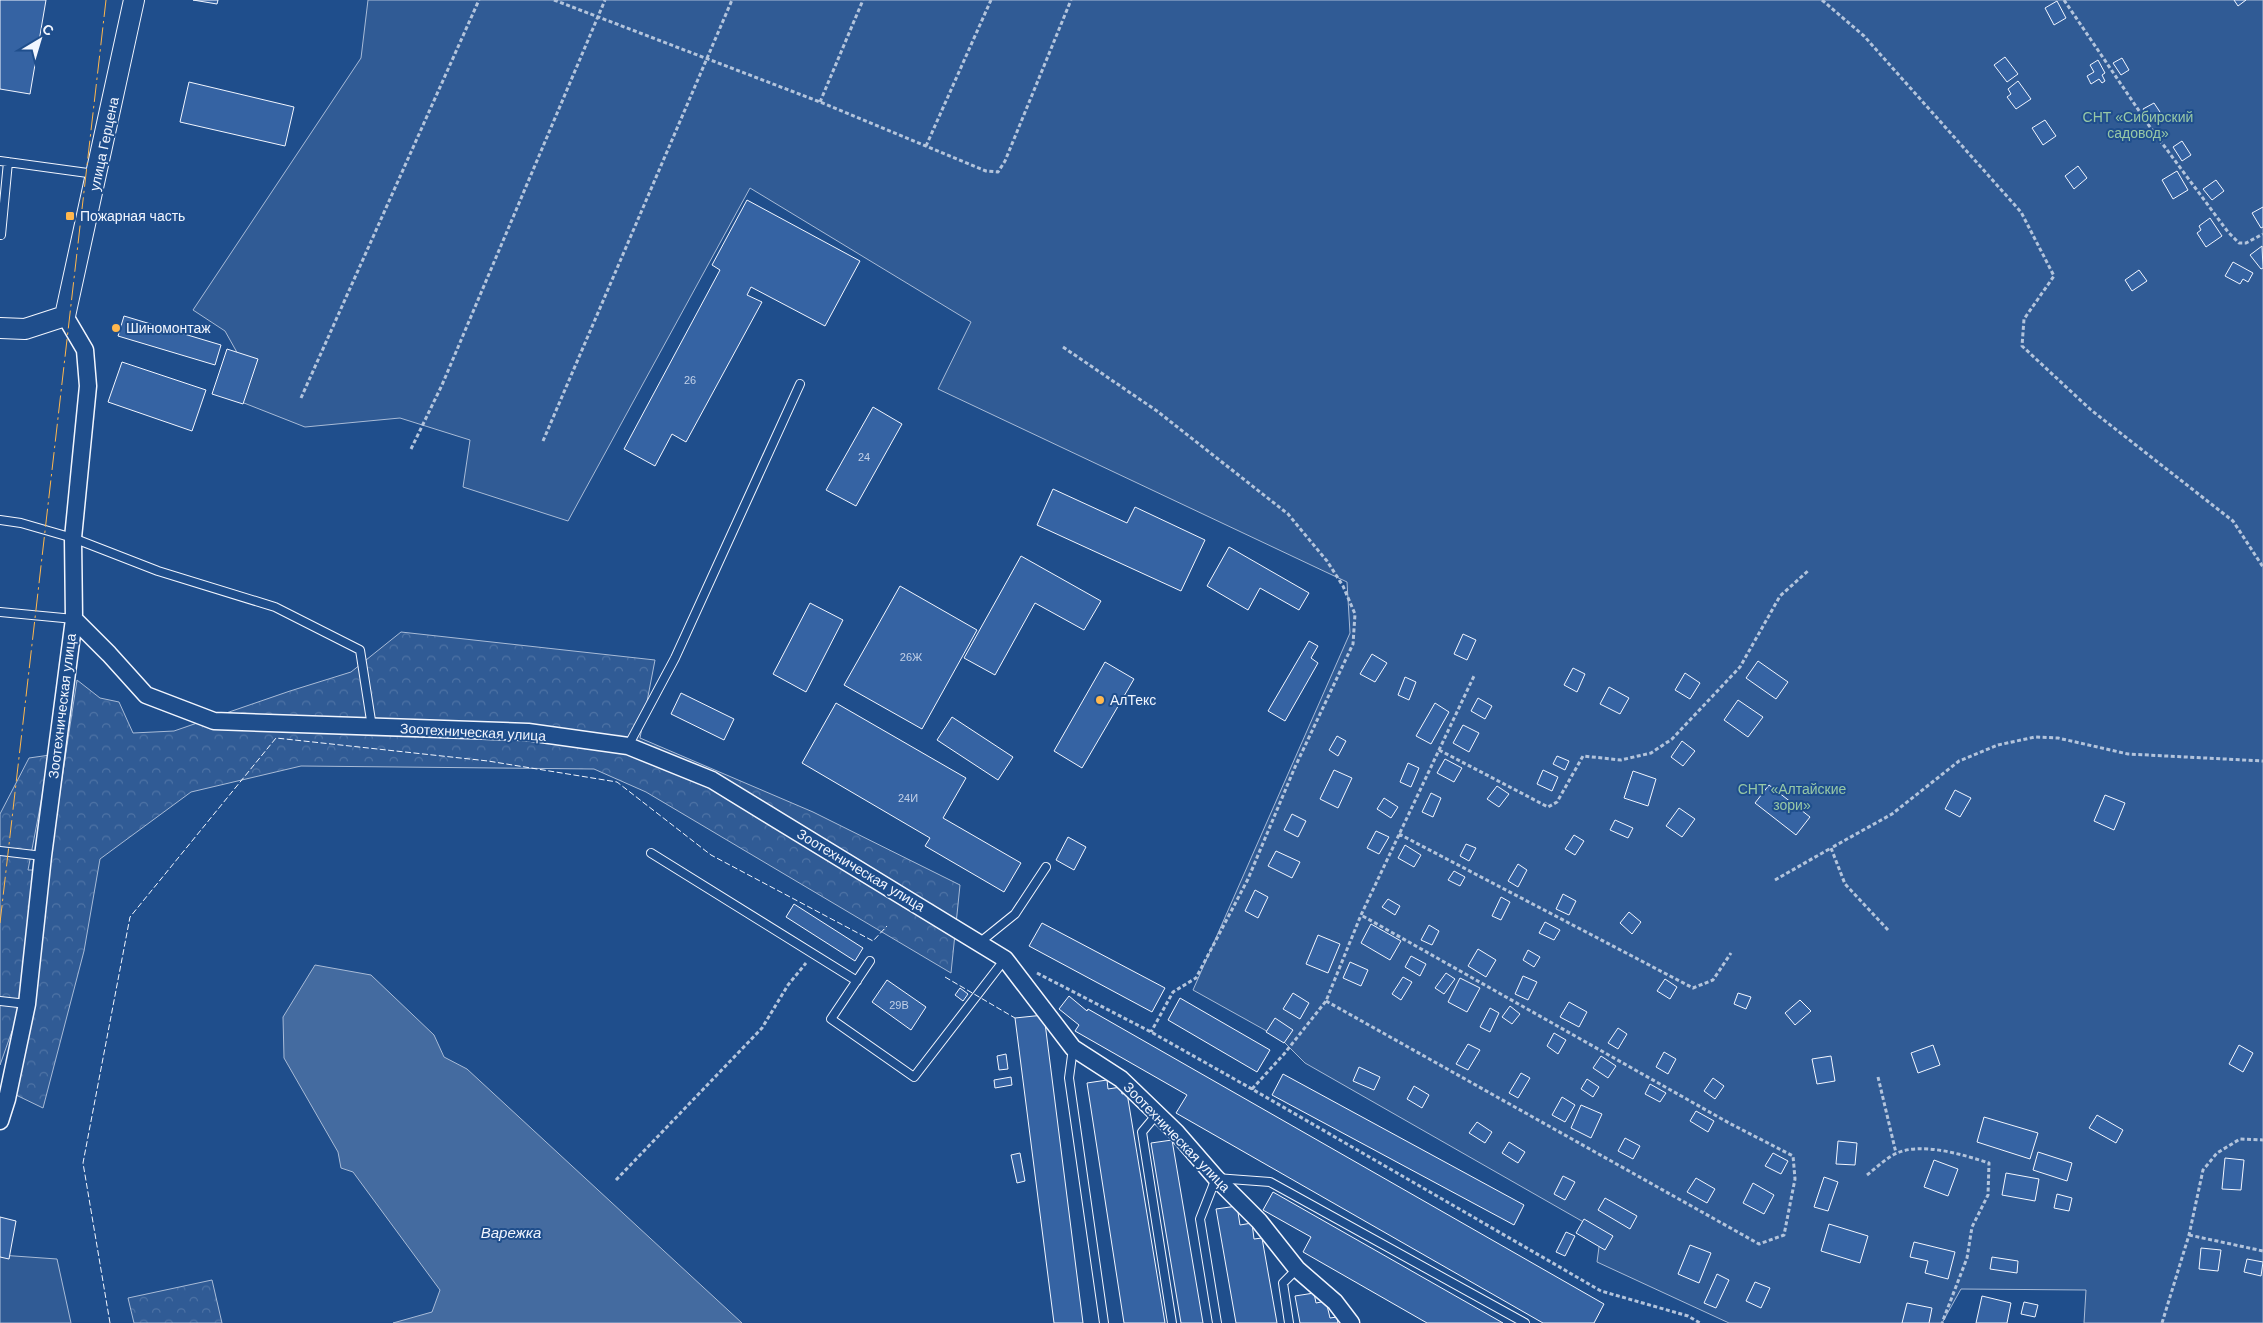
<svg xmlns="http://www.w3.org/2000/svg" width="2263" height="1323" font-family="Arial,sans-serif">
	<defs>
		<pattern id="forest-crowns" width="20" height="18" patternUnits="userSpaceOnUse" patternTransform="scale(1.25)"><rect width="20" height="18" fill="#305b95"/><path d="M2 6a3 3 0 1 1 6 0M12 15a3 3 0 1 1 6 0" fill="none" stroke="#4e73a5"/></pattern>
	</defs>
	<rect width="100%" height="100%" fill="#1f4e8c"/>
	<path fill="url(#forest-crowns)" stroke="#a8bbd7" d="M401 632 655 660 640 738 813 812 960 885 951 973 646 792 594 769 301 766 191 792 100 859 84 951 43 1108 16 1095 27 1036 12 1031 0 1065V814L29 758 50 755 28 870H48L77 680 100 698 119 702 133 733 174 731 290 691 351 672Z
		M212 1280 222 1323H134L128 1298Z"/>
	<path fill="#305b95" stroke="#a8bbd7" d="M368 0H2263V1323H2084L2086 1290 1961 1289 1942 1323H1729L1597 1262 1601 1232 1305 1063 1281 1039 1193 990 1350 633 1347 582 938 389 971 322 750 188 568 521 463 487 470 440 400 418 305 427 216 392 239 356 225 331 193 310 361 58Z
		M0 1255 57 1259 71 1323H0Z"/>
	<path fill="#446ba0" stroke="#a8bbd7" d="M315 965 371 975 434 1035 444 1057 467 1069 742 1323H393L432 1312 440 1290 353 1172 341 1168 338 1152 284 1058 283 1017Z"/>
	<path fill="#3563a3" stroke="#f2f6ff" d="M0 0H46L30 94 0 89Z
		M193 0H218L217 4Z
		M2234 0H2246L2238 6Z
		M2057 1 2066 18 2054 25 2045 8Z
		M2005 57 2018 74 2007 82 1994 65Z
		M2122 58 2129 70 2121 75 2113 63Z
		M2098 60 2105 73 2102 75 2105 81 2102 83 2099 79 2091 84 2087 76 2094 72 2090 65Z
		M2018 81 2031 99 2016 109 2007 97 2011 94 2008 89Z
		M189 82 294 107 285 146 180 122Z
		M2154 103 2162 115 2151 121 2143 109Z
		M2045 120 2056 136 2043 145 2032 128Z
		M2182 141 2191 155 2182 161 2173 147Z
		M2078 166 2087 178 2074 189 2065 176Z
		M2177 171 2188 190 2173 199 2162 180Z
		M2216 180 2224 191 2212 200 2203 189Z
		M747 200 860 261 825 326 751 287 747 295 762 302 686 442 672 434 655 466 624 449 720 270 712 265Z
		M2263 207V227L2261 228 2252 213Z
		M2210 218 2222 236 2206 247 2197 233 2201 230 2199 226Z
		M2262 246 2263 268 2261 269 2250 255Z
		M2233 262 2253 273 2248 282 2243 279 2240 284 2225 276Z
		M2139 270 2147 281 2132 291 2125 280Z
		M124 316 221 345 215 365 118 336Z
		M227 349 258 359 243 404 212 394Z
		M122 362 206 390 192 431 108 402Z
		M873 407 902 424 856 506 826 490Z
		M1053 489 1127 523 1135 507 1205 540 1181 591 1037 525Z
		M1229 547 1309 593 1299 610 1260 588 1248 610 1207 586Z
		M1021 556 1101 601 1084 630 1035 603 995 675 964 658Z
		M900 586 977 630 922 729 844 685Z
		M810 603 843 620 806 692 773 674Z
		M1463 634 1476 640 1467 660 1454 654Z
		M1309 641 1318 646 1311 658 1318 663 1285 721 1268 711Z
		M1372 654 1387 663 1375 682 1360 674Z
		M1758 661 1788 682 1776 699 1746 678Z
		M1105 662 1134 679 1082 768 1054 751Z
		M1573 668 1585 674 1577 692 1564 685Z
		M1685 673 1700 683 1690 699 1675 690Z
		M1405 677 1416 682 1409 700 1398 695Z
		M1609 687 1629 698 1620 714 1600 704Z
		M681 693 734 719 724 740 671 714Z
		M1478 698 1492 706 1485 719 1471 711Z
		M1738 700 1763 717 1748 737 1724 720Z
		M836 703 966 778 943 818 1021 863 1004 892 925 846 930 838 802 763Z
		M1435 703 1449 712 1431 744 1416 736Z
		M952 717 1013 757 998 780 937 740Z
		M1463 725 1479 733 1469 752 1453 743Z
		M1337 736 1346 741 1338 756 1329 750Z
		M1682 741 1695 751 1683 766 1671 757Z
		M1557 756 1569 761 1565 770 1553 764Z
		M1445 759 1462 768 1454 782 1437 773Z
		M1408 763 1419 768 1411 787 1400 782Z
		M1334 770 1352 778 1338 808 1320 799Z
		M1543 770 1558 777 1552 791 1537 784Z
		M1633 771 1656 779 1648 806 1624 798Z
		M1769 785 1810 817 1796 835 1755 803Z
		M1497 786 1509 794 1499 807 1487 799Z
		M1955 790 1971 798 1960 817 1945 809Z
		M1431 793 1441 798 1433 817 1422 812Z
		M2105 795 2125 803 2114 830 2094 821Z
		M1384 798 1398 807 1391 818 1377 809Z
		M1679 808 1695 819 1682 837 1666 826Z
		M1292 814 1306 821 1298 837 1284 830Z
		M1615 820 1633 828 1628 838 1610 830Z
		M1376 831 1389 837 1379 854 1367 848Z
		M1574 835 1584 841 1575 855 1565 849Z
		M1068 837 1086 847 1074 870 1056 860Z
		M1466 844 1476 848 1469 861 1460 856Z
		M1405 845 1421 855 1414 867 1398 858Z
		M1276 851 1300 862 1292 878 1268 866Z
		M1518 864 1527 870 1518 887 1508 881Z
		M1454 871 1465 877 1460 886 1448 880Z
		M1255 890 1268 897 1258 918 1245 911Z
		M1563 894 1576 901 1569 915 1556 909Z
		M1501 897 1510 902 1501 920 1492 916Z
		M1388 899 1400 906 1395 915 1382 907Z
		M794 904 863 948 855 961 786 917Z
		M1629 912 1641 922 1632 934 1620 923Z
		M1545 922 1560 930 1554 940 1539 933Z
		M1042 923 1165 988 1152 1012 1029 946Z
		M1371 924 1401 941 1390 960 1361 943Z
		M1429 925 1439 931 1432 945 1421 940Z
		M1318 935 1340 944 1328 973 1306 964Z
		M1478 949 1496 960 1486 977 1468 966Z
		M1528 950 1540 957 1534 967 1523 960Z
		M1411 956 1426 964 1420 976 1405 967Z
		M1350 962 1368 970 1361 986 1343 978Z
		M1446 973 1455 979 1444 994 1435 988Z
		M1523 976 1537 982 1528 1000 1515 994Z
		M1403 977 1412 982 1401 1000 1392 994Z
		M1460 978 1480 988 1467 1012 1448 1002Z
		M1665 979 1677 987 1670 999 1657 991Z
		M887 980 926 1007 911 1030 872 1002Z
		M960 988 968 994 963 1001 955 995Z
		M1293 993 1309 1003 1300 1019 1283 1009Z
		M1738 993 1751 997 1746 1009 1734 1004Z
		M1069 996 1087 1011 1088 1009 1604 1304 1594 1323H1543L1176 1113 1187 1095 1075 1031 1079 1025 1059 1009Z
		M1180 998 1270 1050 1257 1072 1168 1020Z
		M1800 1000 1811 1011 1795 1025 1785 1013Z
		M1569 1002 1587 1012 1579 1027 1560 1017Z
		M1510 1006 1520 1014 1512 1024 1502 1017Z
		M1490 1008 1499 1013 1490 1032 1480 1027Z
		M1044 1015 1083 1323H1054L1015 1018Z
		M1275 1018 1293 1030 1284 1043 1266 1032Z
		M1618 1028 1627 1034 1618 1049 1608 1043Z
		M1554 1033 1566 1040 1558 1054 1547 1046Z
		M1468 1044 1480 1050 1468 1070 1456 1064Z
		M1933 1045 1940 1065 1918 1073 1911 1053Z
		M2239 1045 2253 1053 2243 1072 2229 1064Z
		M1664 1052 1676 1059 1668 1074 1656 1067Z
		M1006 1054 1008 1069 999 1070 997 1056Z
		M1601 1056 1616 1066 1608 1078 1593 1068Z
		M1831 1056 1835 1081 1817 1084 1812 1059Z
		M1359 1067 1380 1077 1374 1090 1353 1081Z
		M1521 1073 1530 1078 1518 1098 1509 1093Z
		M1283 1074 1524 1205 1514 1225 1272 1095Z
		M1011 1077 1012 1085 995 1088 994 1080Z
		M1713 1078 1724 1086 1715 1099 1704 1091Z
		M1587 1079 1599 1087 1593 1097 1581 1089Z
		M1107 1080 1108 1089 1121 1087 1122 1094 1127 1093 1165 1323H1124L1087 1083Z
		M1650 1084 1666 1093 1660 1102 1645 1094Z
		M1414 1086 1429 1095 1422 1108 1407 1099Z
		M1562 1097 1575 1105 1565 1122 1552 1115Z
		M1581 1105 1602 1114 1591 1138 1571 1128Z
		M1696 1111 1714 1121 1708 1132 1690 1121Z
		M2097 1115 2123 1130 2116 1143 2089 1128Z
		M1984 1117 2038 1133 2030 1159 1977 1142Z
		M1477 1122 1492 1132 1485 1143 1469 1133Z
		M1625 1138 1640 1146 1633 1159 1618 1151Z
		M1172 1140 1203 1323H1181L1151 1143Z
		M1838 1141 1857 1143 1855 1165 1836 1164Z
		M1509 1142 1525 1152 1518 1163 1502 1153Z
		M2038 1152 2072 1163 2067 1181 2033 1170Z
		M1020 1153 1025 1181 1017 1183 1011 1155Z
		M1773 1153 1788 1161 1781 1174 1765 1166Z
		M2225 1158 2244 1160 2241 1190 2222 1189Z
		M1934 1160 1958 1169 1948 1196 1924 1187Z
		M2006 1173 2039 1179 2035 1201 2002 1195Z
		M1563 1176 1575 1182 1565 1200 1554 1194Z
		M1824 1177 1838 1182 1828 1211 1814 1207Z
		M1696 1178 1715 1189 1707 1203 1687 1192Z
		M1753 1183 1774 1195 1764 1214 1743 1203Z
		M1273 1192 1503 1323H1427L1303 1252 1311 1237 1263 1210Z
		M2057 1194 2072 1198 2069 1211 2054 1208Z
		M1605 1198 1637 1216 1630 1229 1598 1210Z
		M1237 1206 1240 1225 1252 1223 1254 1239 1262 1238 1277 1323H1236L1216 1209Z
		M0 1217 16 1221 9 1259 0 1257Z
		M1584 1219 1613 1236 1605 1250 1576 1233Z
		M1829 1224 1868 1236 1860 1263 1821 1251Z
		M1566 1232 1575 1236 1565 1256 1556 1252Z
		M1914 1242 1955 1252 1948 1279 1925 1273 1928 1261 1910 1257Z
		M1690 1245 1711 1253 1699 1283 1678 1274Z
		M2201 1248 2221 1250 2218 1271 2199 1269Z
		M1992 1257 2018 1261 2017 1273 1990 1269Z
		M2247 1259 2263 1262 2261 1276 2244 1272Z
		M1717 1274 1729 1280 1716 1308 1704 1303Z
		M1755 1282 1770 1288 1761 1308 1746 1301Z
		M1314 1293 1316 1303 1326 1301 1330 1318 1337 1317 1338 1323H1300L1295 1296Z
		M1982 1296 2011 1303 2007 1323H1976Z
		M2024 1302 2038 1305 2035 1317 2021 1314Z
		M1907 1303 1932 1308 1929 1323H1902Z"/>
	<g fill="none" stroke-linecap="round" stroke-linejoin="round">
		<defs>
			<path id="service" d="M0 161 95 174
				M1 235 8 162
				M0 520 21 523 73 538 158 571 275 607 360 650 372 727
				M0 612 74 619
				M628 746 675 658 800 384
				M0 851 43 856
				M651 853 857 981
				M979 943 1015 914 1046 867
				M870 961 831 1019 914 1077 1005 959
				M0 1001 27 1004
				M1073 1048 1069 1078 1104 1323
				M1157 1114 1142 1132 1172 1323
				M1217 1323 1200 1219 1216 1178 1270 1182 1525 1323
				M1289 1323 1283 1283 1297 1269"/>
			<path id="minor" d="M74 619 109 654 146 695 214 721 528 732 628 746 712 780 1005 959 1073 1048 1121 1079 1176 1132 1216 1178 1259 1221 1297 1269 1335 1302 1351 1323
				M0 1121 7 1099 27 1004 43 856 74 619 73 538 88 386 85 350 65 316"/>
			<path id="tertiary" d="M0 328 25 329 65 316 134 0"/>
		</defs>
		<use href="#service" stroke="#f2f6ff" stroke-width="10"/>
		<use href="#minor" stroke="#f2f6ff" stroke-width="19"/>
		<use href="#tertiary" stroke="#f2f6ff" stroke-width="22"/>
		<path stroke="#b3c4dc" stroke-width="3" stroke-dasharray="4 2.5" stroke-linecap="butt" d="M554 0 820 102 986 171 998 172 1005 161 1071 0
			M1822 0 1864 36 2021 212 2054 276 2024 319 2022 346 2091 410 2233 521 2263 567
			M2064 0 2150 127 2228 232 2239 243H2246L2263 234
			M820 102 863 0
			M926 146 991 0
			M1063 347 1157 411 1288 514 1327 561 1343 586 1355 614 1353 644 1295 767 1248 879 1196 978 1173 992 1151 1032
			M301 398 479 0
			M543 441 732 0
			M411 449 442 385 605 0
			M1439 750 1548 807 1557 802 1583 756 1621 760 1651 753 1672 739 1740 667 1780 596 1809 570
			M1399 834 1693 988 1713 980 1731 953
			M1775 880 1831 848
			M1888 930 1845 884 1831 848 1892 814 1959 761 1998 745 2035 737 2058 738 2128 754 2263 761
			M1037 973 1151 1032 1252 1089 1601 1291 1688 1316 1700 1323
			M1326 1001 1759 1244 1784 1235 1795 1179 1793 1156 1729 1123 1361 915
			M1878 1077 1896 1153
			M1252 1089 1284 1054 1326 1001 1361 915 1474 676
			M1867 1175C1876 1168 1885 1159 1895 1154 1920 1141 1964 1155 1989 1163L1988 1195 1972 1227 1967 1258 1942 1323
			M616 1180 762 1028 788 985 806 963
			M2189 1235 2263 1251
			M2162 1323 2189 1235 2203 1170 2217 1153 2240 1139 2263 1140"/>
		<use href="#service" stroke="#1f4e8c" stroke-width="8"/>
		<use href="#minor" stroke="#1f4e8c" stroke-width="16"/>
		<use href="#tertiary" stroke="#1f4e8c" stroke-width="20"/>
		<path stroke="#f2f6ff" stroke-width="1" stroke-dasharray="6 2.5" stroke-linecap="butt" d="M945 977 1015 1018
			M110 1323 83 1163 130 917 276 738 488 761 617 782 711 855 873 941 887 926"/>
		<path stroke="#ffb74d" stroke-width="1" stroke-dasharray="18 4 2.5 4" stroke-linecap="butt" d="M0 923 106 0"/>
	</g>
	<g fill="#ffb74d" stroke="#1f4e8c" stroke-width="2">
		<rect x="65" y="211" width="10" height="10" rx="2.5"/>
		<circle cx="116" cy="328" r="5"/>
		<circle cx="1100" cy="700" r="5"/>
	</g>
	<g text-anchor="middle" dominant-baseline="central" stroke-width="4" stroke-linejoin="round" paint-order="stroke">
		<g font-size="11" fill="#c3d1e8">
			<text x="690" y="380">26</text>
			<text x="864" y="457">24</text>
			<text x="911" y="657">26Ж</text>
			<text x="908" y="798">24И</text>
			<text x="899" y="1005">29В</text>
		</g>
		<g font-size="14" fill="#97c8a6" stroke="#1f4e8c">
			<text x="2138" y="117">СНТ «Сибирский<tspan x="2138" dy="16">садовод»</tspan></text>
			<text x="1792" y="789">СНТ «Алтайские<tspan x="1792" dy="16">зори»</tspan></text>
		</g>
		<g font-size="14" fill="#f2f6ff" stroke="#1f4e8c">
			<text transform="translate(104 144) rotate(-78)">улица Герцена</text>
			<text transform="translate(62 706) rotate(-83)">Зоотехническая улица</text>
			<text transform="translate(473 732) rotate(3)">Зоотехническая улица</text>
			<text transform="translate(861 870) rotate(31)">Зоотехническая улица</text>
			<text transform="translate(1177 1137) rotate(46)">Зоотехническая улица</text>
		</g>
		<g font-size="14" fill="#f2f6ff" stroke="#1f4e8c" text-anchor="start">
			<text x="80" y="216">Пожарная часть</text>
			<text x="126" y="328">Шиномонтаж</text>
			<text x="1110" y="700">АлТекс</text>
		</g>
		<g font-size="15" font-style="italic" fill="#f2f6ff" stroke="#1f4e8c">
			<text x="511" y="1232">Варежка</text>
		</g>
	</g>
	<g transform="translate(40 40) rotate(38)" stroke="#1f4e8c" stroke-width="4" paint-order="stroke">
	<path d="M0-4L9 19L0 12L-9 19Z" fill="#f2f6ff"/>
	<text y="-8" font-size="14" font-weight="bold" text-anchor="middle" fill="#f2f6ff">С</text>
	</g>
</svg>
